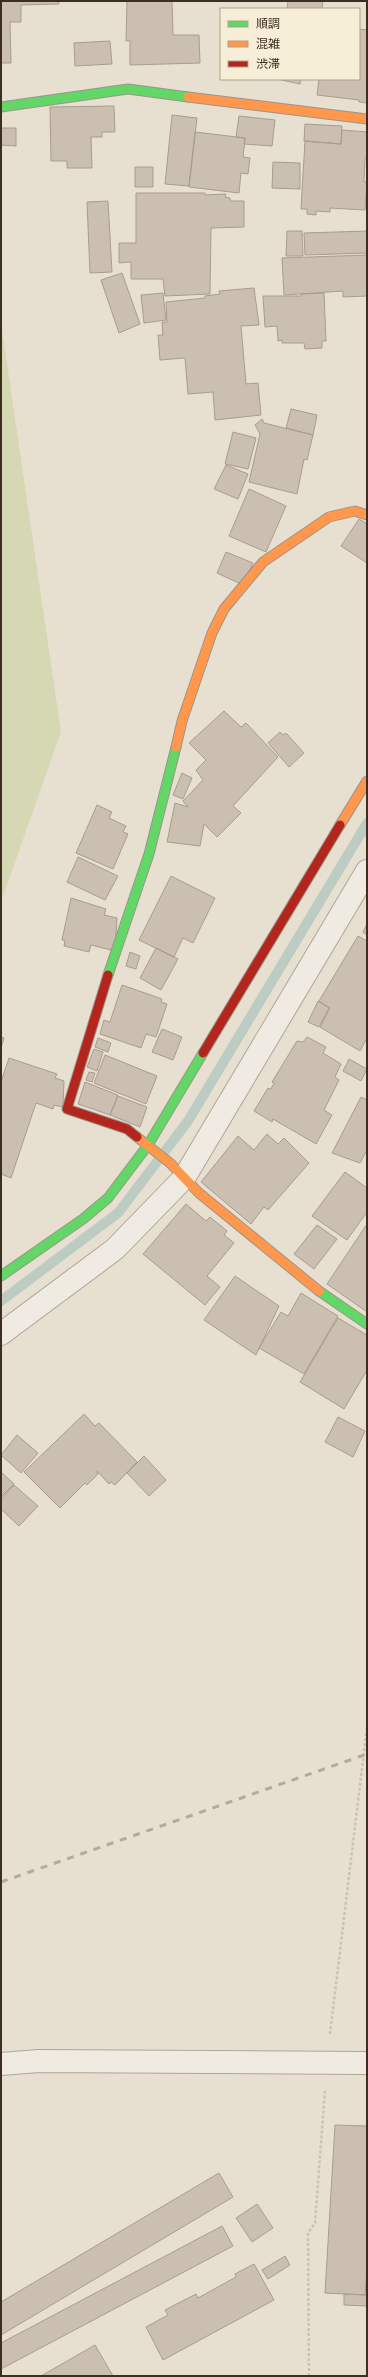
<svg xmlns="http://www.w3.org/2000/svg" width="368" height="2377" font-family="'Times New Roman','Noto Sans JP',serif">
	<rect width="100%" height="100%" fill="#e7e0d1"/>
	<path fill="#d6d7b3" d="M1 323 61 732 1 902Z"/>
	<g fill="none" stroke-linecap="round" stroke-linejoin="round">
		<path stroke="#bcccc2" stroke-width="10" d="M1 1301 118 1213 188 1121 367 823"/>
	</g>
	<path fill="#cbbfb2" stroke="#a89c90" d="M1 1H59V4L21 5V22H10L11 63H1Z
		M127 1H172L173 35H199L200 63 130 65V41H126Z
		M288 1H323L322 9H287Z
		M359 29 367 30V103L359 102V100L317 95 319 79H359Z
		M110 41 112 64 75 66 74 43Z
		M277 79H301L300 84Z
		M114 106 115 132H102V137H91L92 168H67V161H51L50 107Z
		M172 115 197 118 189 186 165 184Z
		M239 116 275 120 272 146 244 144 245 138 236 137Z
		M305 124 342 126 341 144 304 141Z
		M1 128H16V146L1 145Z
		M342 130 367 132V158H365L364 182H367L365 210 330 208V212L316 211V215L307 214V209H301L305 141 341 144Z
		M195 132 245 138 243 157 250 158 248 174 241 173 239 193 189 187Z
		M273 162 300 163V189L272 188Z
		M135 167H153V187H135Z
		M136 193H205V195L226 194 225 197 230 198V201H244V227L211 228 210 294 165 296 163 279H131V262L119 263V243H136Z
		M108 201 112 272 90 273 87 202Z
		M287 231H302L303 256H286Z
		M367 231V253L305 255 304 233Z
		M367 255V296L343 297V291L284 295 282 258Z
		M122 273 140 324 119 333 101 280Z
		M254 288 259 325 241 326 246 384 258 383 261 415 215 420 213 392 188 394 185 358 160 360 158 335H163L162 322H167L166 302 205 298V296L220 294 219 291Z
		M163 293 166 320 144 323 141 295Z
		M324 293 326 341H322V348L305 349 304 343H282V340L278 341 277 326 265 327 263 296H301L302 294Z
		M291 409 317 415 313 435 286 428Z
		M262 419 264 423 313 435 307 460 304 459 297 494 249 482 260 434 255 425Z
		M233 432 256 438 248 469 225 464Z
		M226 465 248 474 238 499 214 489Z
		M249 489 286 506 266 552 229 536Z
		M359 519 367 524V563L341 546Z
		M226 552 253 563 243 585 217 573Z
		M224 711 241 727 246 723 278 757 233 806 241 813 217 837 204 824 200 846 167 842 175 803 188 807 183 801 203 780 196 770 206 760 189 743Z
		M280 732 283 735 286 733 304 753 289 767 268 743Z
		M182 773 192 778 183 799 173 795Z
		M97 805 112 812 109 818 126 826 123 832 128 834 113 869 76 853Z
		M78 857 118 876 105 900 67 882Z
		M171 876 215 898 193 943 183 938 174 957 139 940Z
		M71 898 106 909 104 915 117 918 115 951 91 945 89 952 64 946 65 941 62 940Z
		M367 924V935L363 932Z
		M358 936 367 941V1038L360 1051 320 1027 330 1008 319 1001Z
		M156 948 178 959 161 990 140 978Z
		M130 952 140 956 136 969 126 966Z
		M122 985 162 999 161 1002 167 1004 156 1037 146 1034 141 1048 100 1034 104 1020 110 1022Z
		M318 1001 329 1008 319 1027 308 1022Z
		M162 1029 182 1037 173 1060 152 1052Z
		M1 1037 4 1038 1 1048Z
		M307 1037 326 1047 323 1053 341 1064 335 1077 339 1080 324 1110 332 1115 316 1144 273 1119 272 1122 254 1111 268 1088 271 1089 274 1083 272 1082 297 1041 303 1042Z
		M98 1038 111 1043 108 1052 95 1047Z
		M94 1049 103 1052 97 1071 87 1067Z
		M105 1055 157 1076 146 1104 94 1083Z
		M9 1058 57 1074 55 1078 64 1081 63 1107 54 1105 53 1109 36 1103 11 1178 1 1174V1082Z
		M349 1059 367 1069 361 1081 343 1071Z
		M89 1072 95 1073 92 1082 86 1080Z
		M85 1082 118 1095 110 1115 78 1104Z
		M118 1096 147 1107 140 1127 110 1115Z
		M361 1097 367 1100V1150L360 1163 332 1153Z
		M267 1134 278 1144 284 1138 309 1163 268 1210 264 1207 251 1224 201 1182 238 1136 254 1150Z
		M345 1172 367 1188V1212L347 1240 312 1216Z
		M186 1204 206 1221 210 1217 227 1231 224 1235 234 1243 207 1276 220 1287 205 1305 143 1254Z
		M367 1224V1312L327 1284Z
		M317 1225 337 1239 314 1269 294 1254Z
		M235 1276 279 1306 256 1355 204 1320Z
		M301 1293 338 1316 304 1374 259 1348 281 1312 288 1316Z
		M338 1318 367 1335V1370L344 1409 300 1382Z
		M84 1414 95 1426 99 1423 137 1462 115 1485 111 1482 109 1484 97 1471 98 1474 87 1485 85 1483 60 1508 24 1472Z
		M338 1417 365 1431 353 1457 325 1442Z
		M17 1435 38 1453 21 1473 1 1455Z
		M144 1456 166 1480 149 1496 127 1473Z
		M1 1472 14 1484 1 1497Z
		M14 1485 38 1506 19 1526 1 1509V1499Z
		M335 2125 367 2126V2268L365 2295 325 2293Z
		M219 2173 233 2197 1 2335V2302Z
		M257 2204 273 2228 252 2242 236 2218Z
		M222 2226 233 2246 1 2369V2343Z
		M285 2256 290 2265 268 2279 262 2270Z
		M254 2264 274 2300 163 2360 146 2327 168 2315 165 2310 196 2294 198 2298 236 2277 235 2274Z
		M344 2294 367 2295V2306L344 2305Z
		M95 2345 113 2376H41Z"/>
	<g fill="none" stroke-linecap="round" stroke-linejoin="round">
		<defs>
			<path id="street" d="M1 1334 115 1249 184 1178 367 871
				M1 2064 39 2061 367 2063"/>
			<path id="fast" d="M1 107 128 89 188 97
				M108 975 149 854 176 747
				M1 1276 83 1219 108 1198 148 1145 203 1053
				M319 1291 367 1324"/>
			<path id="slow" d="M188 97 367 119
				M176 747 182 721 212 633 224 609 263 562 329 517 355 511 367 515
				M340 825 367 781
				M137 1137 170 1163 199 1193 319 1291"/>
			<path id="jam" d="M108 975 67 1109 127 1129 137 1137
				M203 1053 340 825"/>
		</defs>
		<use href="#street" stroke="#ada599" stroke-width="24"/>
		<use href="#fast" stroke="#9c958a" stroke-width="11"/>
		<use href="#slow" stroke="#9c958a" stroke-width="11"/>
		<use href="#jam" stroke="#9c958a" stroke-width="11"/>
		<path stroke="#c8c2b9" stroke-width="2.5" stroke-dasharray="3 2" stroke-linecap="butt" d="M330 2034 367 1727
			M309 2376 308 2233 315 2223 325 2091"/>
		<use href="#street" stroke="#efebe3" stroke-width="22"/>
		<use href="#fast" stroke="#63d668" stroke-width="9"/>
		<use href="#slow" stroke="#ff974d" stroke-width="9"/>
		<use href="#jam" stroke="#b3261e" stroke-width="9"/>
		<path stroke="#afaaa2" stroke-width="3" stroke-dasharray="7 7" stroke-linecap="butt" d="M1 1882 367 1754"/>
	</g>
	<rect width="368" height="2377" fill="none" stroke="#3d2e20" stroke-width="4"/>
	<rect x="220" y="8" width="140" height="72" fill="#f7eed8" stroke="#ada18e"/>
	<rect x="228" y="21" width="20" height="6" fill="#63d668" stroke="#ada18e"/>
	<text x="256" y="28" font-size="12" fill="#3d2e20">順調</text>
	<rect x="228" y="41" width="20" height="6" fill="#ff974d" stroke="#ada18e"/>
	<text x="256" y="48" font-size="12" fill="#3d2e20">混雑</text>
	<rect x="228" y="61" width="20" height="6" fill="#b3261e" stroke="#ada18e"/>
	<text x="256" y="68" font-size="12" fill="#3d2e20">渋滞</text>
</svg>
